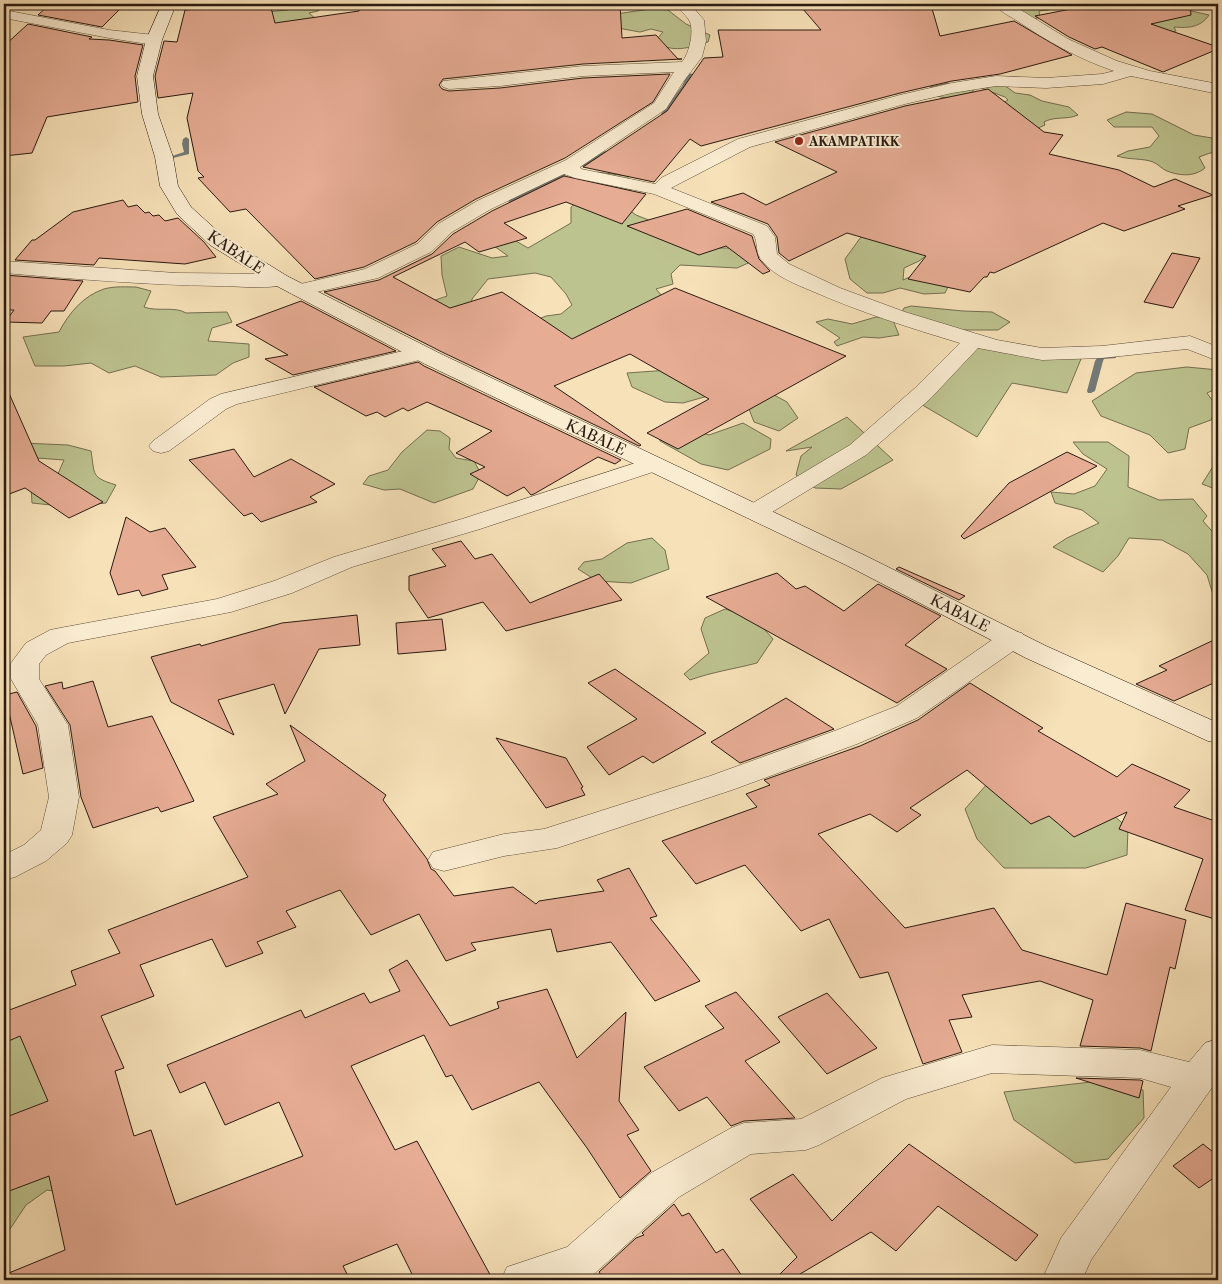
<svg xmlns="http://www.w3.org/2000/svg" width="1222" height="1284" font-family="'Libre Caslon Text',serif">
	<rect width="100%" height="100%" fill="#f7e1b8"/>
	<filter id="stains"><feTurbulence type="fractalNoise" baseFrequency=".004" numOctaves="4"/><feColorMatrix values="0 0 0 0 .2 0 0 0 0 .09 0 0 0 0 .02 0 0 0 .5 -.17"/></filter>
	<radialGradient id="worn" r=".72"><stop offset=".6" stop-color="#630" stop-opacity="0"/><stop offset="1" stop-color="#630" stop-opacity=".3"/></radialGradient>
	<path fill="#bdc38f" stroke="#746e50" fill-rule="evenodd" d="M296 4H338L326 5 318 11 309 13 317 20 259 25 255 13 288 10Z
		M1011 4H1057L1049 10 1039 11 1040 17 1032 20Z
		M1110 4H1143L1148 10 1165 5 1209 15C1200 28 1188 28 1174 27L1176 31 1163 35 1124 8Z
		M664 7 686 24 710 35 708 42C692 47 669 55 656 40L663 32 651 29 640 32 606 26 602 16Z
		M948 83 974 89 972 93 998 106 1008 100 1005 97 981 88 998 85 1007 87 1015 93 1030 95 1042 101 1069 107 1078 115C1067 120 1054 116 1044 122L1045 125 1036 129 962 101 936 96 930 87Z
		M1126 112 1152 114 1194 135 1218 139V153H1210L1199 157 1205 168C1194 177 1180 176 1167 171 1162 169 1158 164 1153 162 1143 158 1129 160 1117 156L1128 151 1150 147 1159 136 1152 127H1114L1107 120Z
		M597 172 628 176 629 189 636 195 620 203 636 215 669 228 708 248H742L755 260 737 268 680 265 671 274 673 284 656 289 670 305 569 341 401 312 447 296 442 275 441 256 459 247 492 258 508 256 473 231 483 222 528 248 571 223V207L586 195 576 185ZM535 273 551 277 566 294 572 305 561 314 546 316 536 320 469 317 472 299 488 279Z
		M866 230 937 248 919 261 904 268 903 280 921 272 951 281 945 293 924 294 900 288 883 293H867L850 279 845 259Z
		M136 287 151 291 144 307C157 312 175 306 186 313L227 312 232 322 212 328 208 341 249 344V357L233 363 216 375 161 377 135 366 109 373 91 363 64 366H35L23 337 59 332C69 313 83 296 104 289 114 286 127 287 136 287Z
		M911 306 963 311 992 312 1010 322 998 330H957L902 312 904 308Z
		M876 317 892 318 899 335 879 338 863 337 837 346 834 342 840 338 816 322 828 319 852 324Z
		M978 345 1077 356 1081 359 1067 393 1012 383 977 437 919 403Z
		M1187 367 1218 370V388L1207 393 1217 407 1211 420 1189 428 1185 449 1168 453 1150 435 1101 416 1092 401 1136 373Z
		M669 370 765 390 787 402 798 418 779 431 754 422 749 409 715 394 683 403 665 402 632 387 627 373Z
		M847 417 893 460 841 489 815 488 796 475 801 456 812 447 786 451Z
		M743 423 771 439 770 449 728 470 701 464 660 441 658 434 684 427 709 435Z
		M427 430 440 431 450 438 449 449 456 458 474 461 481 474 473 489 434 503 400 489 384 490 363 484 369 476 388 470 402 452Z
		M1073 442H1108L1129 456 1128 487 1159 500 1193 499 1207 516 1203 521 1218 538V611L1207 575 1188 554 1162 540 1129 538 1118 556 1103 572 1053 547 1067 538 1099 523 1082 510 1055 503 1051 492 1074 494 1095 486 1107 469 1083 454Z
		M22 443 68 445 91 451C95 476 91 477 116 485L106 503 70 507 32 503 31 486 57 476 64 460 37 458 17 465 4 454Z
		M1217 460H1218V490L1202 484Z
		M652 538 665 550 669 569 631 583 597 581 578 569 584 562 602 559 627 543Z
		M725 609 755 619 773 639 757 663C734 669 712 672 690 680L684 674 709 653 701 629 705 618Z
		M995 775 1097 801 1128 828 1127 855 1086 868H1004L977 839 965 809Z
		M25 1023 65 1029 66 1193 47 1190 26 1205 4 1238V1024Z
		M1091 1082 1143 1090 1144 1118 1108 1159 1075 1163 1014 1120 1004 1092Z"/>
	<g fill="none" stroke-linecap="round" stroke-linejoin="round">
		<path fill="#737a77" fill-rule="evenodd" d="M688 73 693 74 688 86 666 115H662L661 114 682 86Z
			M186 137 189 139V154L169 159V157L184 152 182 144 183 139Z
			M605 151 607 152V154L585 167 580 166Z
			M563 173 566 175 565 176 511 202 506 201Z
			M1113 354H1116V358L1104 359 1103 361 1095 391 1091 393H1088L1087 391 1095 361 1099 355Z"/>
	</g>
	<path fill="#e6ac94" stroke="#2a1a10" d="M50 4H114L111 7H122L102 27 38 15Z
		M222 4H270L275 23 359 11 360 4H620L622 38 656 35 678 59H682L583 64 443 79 439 85 442 89 449 91 500 88 583 78 670 74 653 102 565 158 476 199 437 222 416 242 364 267 315 279 246 209 230 212 198 178 204 177 198 171 187 118 193 93 158 98 155 76 164 41 177 42 185 10 222 7Z
		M904 4 931 5 940 36 1014 21 1072 55 1000 74 952 81 900 93 701 146 690 139 654 182 583 167 667 111 704 58 723 57 718 30H821L803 9 904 6Z
		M1097 4H1190L1191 15 1151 24 1218 47V49L1163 72 1102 47 1095 49 1069 37 1035 16Z
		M28 24 92 37 89 39 109 40 143 45 135 76 138 102 47 117 32 153 4 156V46Z
		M988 89 1044 132 1063 135 1049 154 1119 170 1154 187 1175 179 1213 195 1178 206 1185 209 1124 231 1103 223 994 273 990 272 987 277H984L970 292 908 279 926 256 847 233 789 261 779 253 777 237 768 224 711 202 743 193 766 205 837 172 775 142 905 106Z
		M564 176 646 194 622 224 566 202 504 223 527 238 479 252 465 242 393 277 450 308 502 292 572 339 675 288 846 356 678 449 647 433 709 399 630 354 554 386 641 445 639 446 442 352 324 292 379 280 432 254 453 234 492 211Z
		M123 200 128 207 137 205 145 213 149 212 153 216 159 215 165 221 178 218 204 242 216 257 185 264 99 258 94 265 15 260 32 240H35L73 212Z
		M687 209 752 236 759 259 770 271 763 274 726 246 699 255 627 226Z
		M1172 253 1200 258 1173 308 1144 302Z
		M4 275 57 279 83 281 64 311H51L42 323 5 322 14 310H4Z
		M301 301 396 351 293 375 265 359 288 355 236 325Z
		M418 362 424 366 621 460 615 464 598 457 534 494 531 495 524 487 507 496 470 474 485 467 456 453 492 431 427 402 408 411 403 408 385 417 377 412 366 416 314 387Z
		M4 382 39 461 103 502 69 518 25 488 4 496Z
		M234 449 254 477 291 459 335 484 310 497 317 502 261 522 252 513 244 516 189 460Z
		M1067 452 1097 466 964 539 961 536 1009 483Z
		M126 517 150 532 165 528 196 567 162 575 168 589 142 596 139 590 118 595 110 573Z
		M461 541 475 559 492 554 530 603 599 574 622 600 506 631 483 602 428 618 409 590V576L446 566 432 549Z
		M899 567 965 596 959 600 896 569Z
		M777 573 796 589 805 586 844 611 878 584 941 616 905 645 947 669 897 703 706 597Z
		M357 615 360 645 319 649 285 714 274 684 218 700 234 735 171 702 151 657 200 644 201 646 282 623Z
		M442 619 446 650 398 654 396 623Z
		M1218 638V681L1174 701 1136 684 1167 670 1159 666Z
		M615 669 706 733 653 763 643 756 609 775 587 747 637 719 588 683Z
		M93 681 108 727 152 716 194 801 161 812 158 807 93 828 81 797 70 725 45 686 62 682 63 689Z
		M970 683 1043 728 1038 731 1117 777 1132 764 1190 790 1174 807 1218 822V920L1185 910 1203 859 1119 829 1127 812 1074 837 1049 816 1031 824 967 770 910 808 921 815 897 832 870 814 818 834 905 928 994 908 1022 950 1107 975 1126 903 1186 920 1175 969 1170 967 1151 1051 1140 1048 1080 1046 1093 1000 1040 981 962 995 972 1017 949 1020 962 1052 923 1064 888 972 860 978 829 919 801 931 745 865 696 884 662 841 757 807 746 794 770 785 764 780 860 746 918 720Z
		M17 692 36 726 43 768 23 774 5 695Z
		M786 698 834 729 740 763 711 742Z
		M290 725 386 795 383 800 427 859 431 869 435 871 454 896 513 887 536 904 539 901 604 891 597 880 629 868 657 916 650 918 700 981 655 1001 611 942 557 952 551 929 471 943 476 950 446 961 419 914 371 935 340 890 286 911 296 927 257 942 263 953 226 967 212 939 140 965 154 996 101 1016 124 1068 115 1071 134 1136 151 1130 176 1205 303 1156 279 1102 225 1125 205 1082 180 1093 167 1065 301 1010 305 1018 364 993 370 1003 400 991 389 970 407 960 450 1026 499 1008 497 1002 547 989 577 1058 626 1012 619 1101 639 1130 627 1135 651 1171 620 1198 587 1148 539 1082 472 1110 452 1075 446 1077 424 1035 351 1066 395 1150 417 1141 493 1280H415L397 1244 343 1266 350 1280H4V1275L65 1250 49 1176 4 1193V1149L9 1148V1116L48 1101 20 1036 4 1043V1012L76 985 71 971 120 953 108 930 248 877 213 817 278 794 266 784 305 761Z
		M496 738 566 758 583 787 581 788 585 795 546 808Z
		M736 992 780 1042 745 1061 795 1118 744 1121 731 1126 707 1097 679 1111 644 1067 724 1028 705 1006Z
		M827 993 877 1048 827 1074 778 1017Z
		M1076 1078 1140 1080 1143 1081 1139 1098Z
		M909 1144 1038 1235 1016 1261 938 1206 896 1251 871 1232 790 1280H781L778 1276 797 1257 750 1199 793 1174 832 1221Z
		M1203 1144 1218 1156V1175L1199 1188 1173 1166Z
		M674 1204 682 1216 689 1213 716 1253 723 1249 745 1280H604L599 1272 636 1238 644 1235 642 1233Z"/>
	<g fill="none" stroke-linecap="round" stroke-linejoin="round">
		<defs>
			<path id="street" d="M675 4H690L704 20 706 41 702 57 683 82 666 109 580 167 581 169 655 184 661 178 738 139 900 95 952 83 996 76 1046 78 1102 74 1114 71C1079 59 1047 41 1016 20 1009 16 999 11 995 4H1011L1068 39 1117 61 1150 71 1218 84V94L1131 76 1103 84 1046 88 996 86 952 93 905 104 750 147 671 188 767 226 775 237 777 254 789 264 840 288 905 312 997 340 1042 348 1102 346 1190 336 1218 347V361L1187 349 1102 358 1042 360 978 348 931 398 866 455 764 517 755 519 746 517 743 512 746 507 850 445 915 388 960 343C910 328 860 312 812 291 795 284 775 276 763 262 754 252 759 242 753 234L654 194 575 178 564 174 491 209 452 232 431 252 378 278 299 296 292 294 289 290 292 286 365 269 417 244 438 224 477 201 566 160 654 103 674 72 583 76 500 86 449 89 443 87 441 84 443 81 583 66 682 62C689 54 695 30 689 20 685 14 679 9 675 4Z
				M4 10 109 30 154 35 159 37 162 40 159 43 154 45 109 38 4 18Z
				M4 261 176 273 280 274 287 276 290 280 287 284C266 290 240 286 218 286 147 285 75 279 4 273Z
				M420 347 428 348 431 353 428 358 237 404 226 409 169 451 161 453 153 451 149 446 153 441 210 399 221 394Z
				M654 457 662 459 666 464 662 469 480 529 352 567 292 593 231 612 68 643 46 655 39 664V679L68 725 79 797 72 835 67 843 46 861 15 877 4 880V855L24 845 41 830 49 797 38 725 11 679V663L26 643 50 630 60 628 217 599 274 581 334 557 462 519Z
				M1012 631 1022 633 1026 639 1022 645 917 718 857 744 732 790 557 848 504 856 444 871 433 868 428 860 433 852 504 834 544 829 710 776 837 730 897 706 1002 633Z
				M1218 1039V1079L1091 1260 1082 1280H1042L1061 1238 1171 1087 1140 1078 992 1073 906 1099 819 1145 806 1150 751 1154 679 1197 594 1274 576 1280H501L507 1267 567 1247 651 1173 731 1128 744 1123 801 1119 882 1078 992 1045 1140 1050 1189 1062 1205 1043Z"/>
			<path id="secondary" d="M162 4H176L162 40 153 76 158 114 173 157 178 186 191 207 224 237 287 276 441 354 866 556 1046 646 1218 723V743L1208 741 1026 658 848 566 425 364 273 284 210 245 177 214 160 186 155 157 142 114 137 76 146 40Z"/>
		</defs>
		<use href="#street" stroke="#5d4c3a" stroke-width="1"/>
		<use href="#secondary" stroke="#2a1a10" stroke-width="1"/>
		<use href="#street" fill="#faecd1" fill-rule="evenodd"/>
		<use href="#secondary" fill="#faecd1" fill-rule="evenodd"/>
	</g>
	<circle fill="#8f2418" stroke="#faecd1" stroke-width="2" cx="799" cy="141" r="5"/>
	<g text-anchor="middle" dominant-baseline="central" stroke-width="4" stroke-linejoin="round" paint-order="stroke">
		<g font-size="12" font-weight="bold" fill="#2a1a10" stroke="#faecd1" text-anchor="start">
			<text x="809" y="141">AKAMPATIKK</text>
		</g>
		<g font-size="15" fill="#2a1a10" stroke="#faecd1">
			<text transform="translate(236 252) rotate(34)">KABALE</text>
			<text transform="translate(596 437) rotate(25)">KABALE</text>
			<text transform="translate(960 613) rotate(27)">KABALE</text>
		</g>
	</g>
	<rect width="1222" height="1284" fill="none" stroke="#f7e1b8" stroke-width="20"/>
	<rect x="5" y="5" width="1212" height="1274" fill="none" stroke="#2a1a10" stroke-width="2.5"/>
	<rect x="10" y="10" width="1202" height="1264" fill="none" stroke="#2a1a10"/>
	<rect width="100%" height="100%" filter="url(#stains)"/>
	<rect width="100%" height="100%" fill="url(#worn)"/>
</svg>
